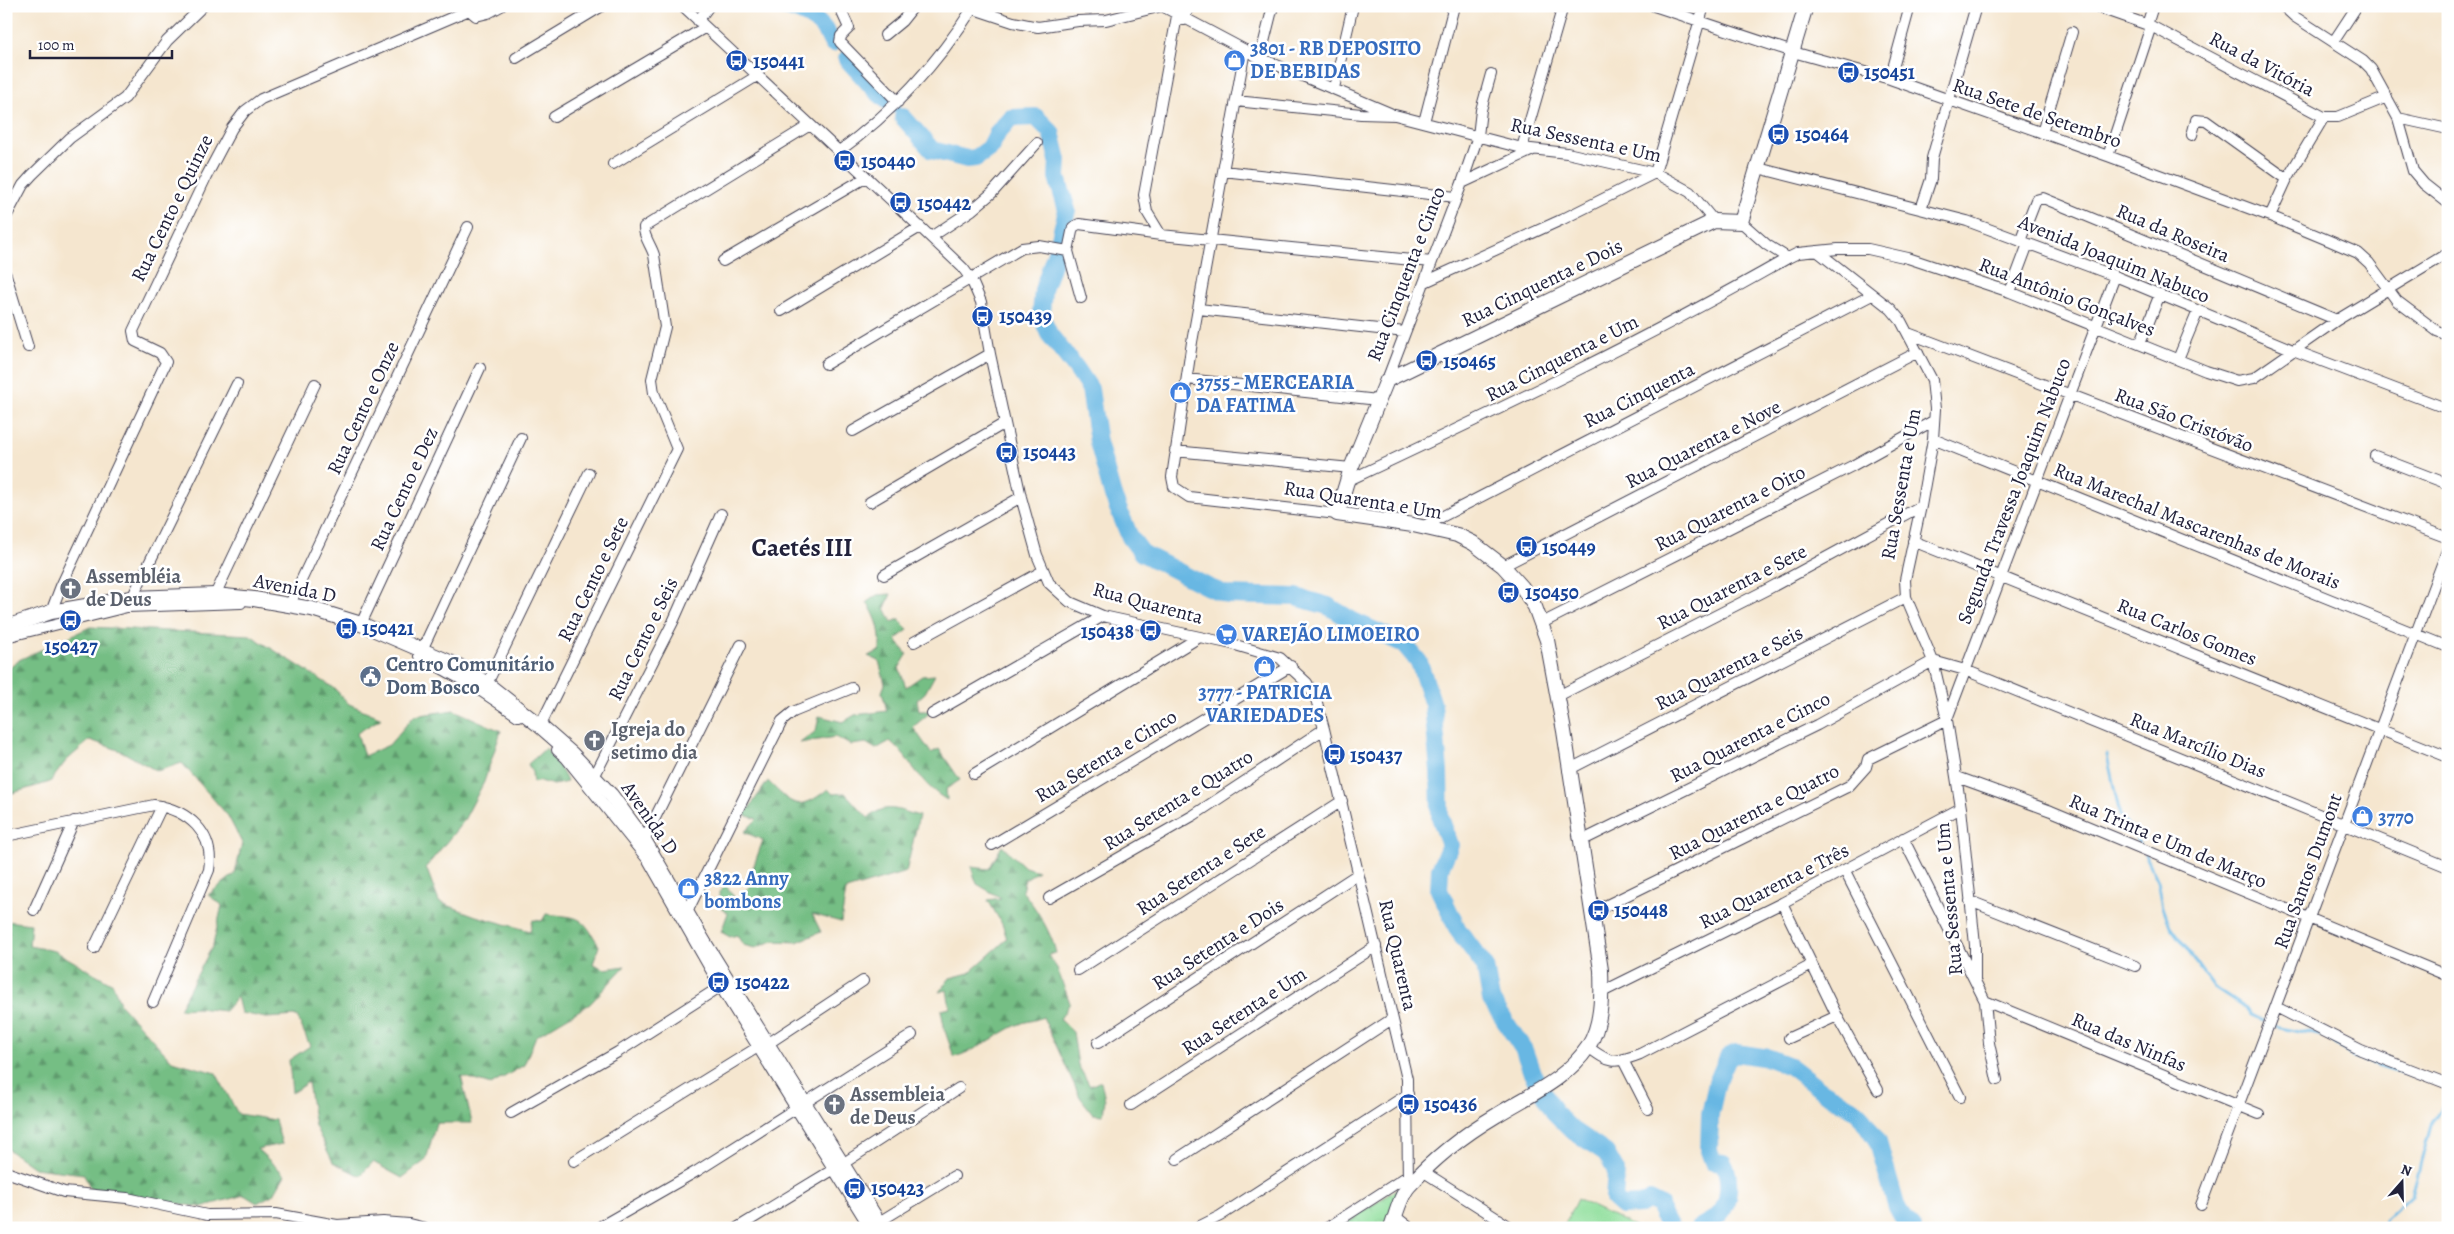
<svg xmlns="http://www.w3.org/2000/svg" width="2454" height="1234" font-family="Alegreya,serif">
	<defs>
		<pattern id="forest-firs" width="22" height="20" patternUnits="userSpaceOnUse" patternTransform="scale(1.25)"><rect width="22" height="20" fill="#74be84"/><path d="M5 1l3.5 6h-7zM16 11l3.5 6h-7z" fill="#5f9a6d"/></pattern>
		<pattern id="park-crowns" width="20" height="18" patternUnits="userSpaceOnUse" patternTransform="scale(1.25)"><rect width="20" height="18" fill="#91df9d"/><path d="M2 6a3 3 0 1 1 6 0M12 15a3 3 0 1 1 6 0" fill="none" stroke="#7dbf88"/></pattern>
	</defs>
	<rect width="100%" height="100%" fill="#fff"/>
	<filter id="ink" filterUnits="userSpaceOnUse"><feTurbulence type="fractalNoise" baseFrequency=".02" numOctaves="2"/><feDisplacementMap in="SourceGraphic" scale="10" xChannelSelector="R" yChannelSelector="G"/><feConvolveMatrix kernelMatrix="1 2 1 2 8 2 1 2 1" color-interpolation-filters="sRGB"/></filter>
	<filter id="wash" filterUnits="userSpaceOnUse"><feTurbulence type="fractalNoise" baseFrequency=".0096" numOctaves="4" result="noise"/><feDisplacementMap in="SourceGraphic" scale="20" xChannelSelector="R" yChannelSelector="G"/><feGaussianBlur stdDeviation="1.12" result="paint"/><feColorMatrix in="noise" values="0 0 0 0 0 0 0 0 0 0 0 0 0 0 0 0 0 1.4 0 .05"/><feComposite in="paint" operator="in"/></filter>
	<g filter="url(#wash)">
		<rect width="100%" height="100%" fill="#f5e6cf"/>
		<path fill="url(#forest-firs)" stroke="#4b7060" d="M891 594 885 608 892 622 899 619 908 630 896 639 907 655 899 668 906 687 922 676 935 675 925 693 917 700 919 711H932L913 727 931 753 939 749 960 780 946 789 947 800C919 784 913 761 890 741L876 749 866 743 851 745 835 737 800 743 816 731 819 716 843 722 855 715 887 711 882 692 885 684 879 661 868 656 880 651C881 630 878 620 867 602L877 595Z
			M90 627 250 635 334 688 349 704 382 718 357 733 364 756 389 745 414 716 454 710 501 731 484 782 463 822 426 867 439 902 476 916 530 931 533 920 542 921 546 914C580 918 581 914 599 946L593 964 605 969 625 966 590 1004 536 1036 524 1065 491 1085 461 1076 472 1123H436L426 1160 402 1178 373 1162 360 1176 333 1162 315 1126 308 1082 292 1093 289 1060 310 1046 297 1016 266 1018 241 1013 237 997 225 1011 197 1008 179 1009 213 945 222 905 208 895 235 874 242 843 228 816 182 763 157 771 121 751 90 740 66 761 50 782 6 795V671L19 660Z
			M546 748C553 761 563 769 567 782L554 785 539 781 533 783 532 772 528 764Z
			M768 781C792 805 798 813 828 789L833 794 845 793 868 818C887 802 897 810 919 816L906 872 846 890 841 922 812 914 821 932 797 942 773 941 755 948 743 945 737 935 730 937 721 932 728 913 720 907 719 892 726 885 736 900 754 882 753 868 763 840 744 832 757 819 744 815Z
			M1002 846 1025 867 1038 871 1025 879 1022 891C1035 906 1052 933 1056 953L1048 955 1057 968 1070 1003 1060 1019 1073 1032 1078 1065 1090 1086 1101 1081 1105 1100 1103 1115 1093 1114 1080 1097 1043 1017C1035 1021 1025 1021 1017 1025 996 1035 977 1051 954 1057L945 1031 941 1010 950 1008 947 990 939 992 950 978 969 973 1007 939 1002 924 988 900 1001 898 977 884 971 867 989 869Z
			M6 921 31 924 29 946 55 951 113 984 120 1004 172 1061 216 1073 238 1114 275 1120 282 1144 257 1149 285 1175 274 1194 257 1203 244 1195 201 1207 91 1190 84 1174 34 1168 6 1148Z"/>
		<path fill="url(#park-crowns)" stroke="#5a806c" d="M1401 1186 1387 1228H1339Z"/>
		<path fill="#91df9d" stroke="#5a806c" d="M1577 1199 1638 1228H1563Z"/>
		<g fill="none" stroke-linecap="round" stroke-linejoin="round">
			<path stroke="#68b7e3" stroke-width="3" d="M2107 755 2120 815 2134 833 2139 844
				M2145 854 2158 881 2163 907 2170 926 2214 987 2246 1008 2251 1015 2276 1026 2322 1036
				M2328 1038 2354 1058 2419 1078
				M2383 1228 2385 1220 2412 1195 2432 1122 2445 1101V1089L2441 1086"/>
			<path stroke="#68b7e3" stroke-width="18" d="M782 6C805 12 823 20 832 43
				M847 59 876 91 892 104
				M903 117 932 150 967 159 976 158 990 148 998 132 1011 118 1036 117 1051 132 1058 160 1057 177 1067 210 1058 246
				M1056 252 1043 290 1041 315 1049 334 1076 368 1090 389 1098 442 1113 496 1130 537 1142 553 1208 587 1228 595 1296 597 1328 606 1353 621 1404 644 1419 662 1433 705 1439 771 1440 817 1450 845 1440 869 1439 890 1458 930 1485 966 1491 1000 1524 1050 1532 1073 1554 1112 1572 1130 1606 1153 1616 1171 1614 1199 1622 1206 1641 1205 1650 1200 1660 1205 1662 1215 1671 1228
				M1699 1228C1705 1224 1714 1220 1719 1215 1730 1204 1731 1176 1723 1163L1713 1162 1709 1151 1710 1114 1717 1083 1728 1057 1736 1053 1769 1058 1790 1066 1821 1090 1858 1112 1878 1142 1896 1205 1903 1218 1913 1228"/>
		</g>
	</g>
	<g filter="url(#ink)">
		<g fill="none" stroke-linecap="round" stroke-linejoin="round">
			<defs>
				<path id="street" d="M464 6 476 16 488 13 501 6
					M683 6 920 227 963 268 971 279 981 302 990 354 1021 497 1037 555 1049 583 1070 602 1103 616 1232 644 1280 658 1307 683 1316 699 1324 729 1407 1079 1408 1187
					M839 6 849 28 841 36 840 42 898 102
					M1162 6 1260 58 1390 113
					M1654 6 1793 52 1890 79 2108 156 2270 216 2330 241 2358 253 2369 263 2397 301 2437 331 2448 335
					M2094 6 2151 26 2324 117H2338L2387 97
					M2283 6 2295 17 2363 61 2371 69 2398 118 2413 171 2424 184 2448 203
					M968 7 1013 22 1038 27 1078 21 1106 20 1162 6
					M1177 16 1144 195 1147 212 1161 235 1432 262
					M1184 20 1189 6
					M698 21 709 6
					M2147 25 2153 6
					M885 35 902 21 914 6
					M2334 41 2357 6
					M1245 50 1192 342 1172 477 1174 487 1189 497 1337 514
					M516 58 602 6
					M1260 58 1273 6
					M1890 79 1910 6
					M1334 88 1353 6
					M1236 101 1361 114 1395 115 1522 148 1567 153 1655 173 1690 192 1714 221
					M554 117 704 28
					M2398 118 2448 129
					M1424 122 1454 6
					M2042 133 2072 32
					M2192 135 2196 120 2206 121 2287 179
					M1522 148 1563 6
					M838 152C893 112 938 63 974 6
					M2108 156 2151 26
					M613 164 757 76
					M1758 168 1967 221 2115 276 2293 350 2448 409
					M1223 171 1456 197
					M1462 183 1533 150
					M1921 209 1931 179 1932 158 1976 6
					M2270 216 2287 179 2324 117
					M6 217 23 185 32 175 70 138 125 98 167 41 203 6
					M1741 222 1767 245 1788 258 1798 253 1838 249H1868L1908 258 2010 292 2206 371 2237 381 2254 378 2337 320 2448 253
					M931 237 972 210 992 193 1037 143
					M2020 241 2036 200 2043 198 2337 320
					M1068 251 1073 227 1079 224 1161 235
					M1817 251 1891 309 1901 321 1932 380 1935 409 1933 439 1921 506 1905 580 1906 597 1933 661 1947 720 1961 808 1975 945V981
					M723 261 865 178
					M6 275 28 347
					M1425 282 1561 220 1655 173 1704 6
					M2010 292 2028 244
					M1199 309 1405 332
					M781 311 920 227
					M1908 333 2448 538
					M2140 344 2160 294
					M2178 359 2198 311
					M826 364 1022 248 1039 246 1068 251 1081 298
					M1187 379 1378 400
					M1387 380 1462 183 1478 136 1481 110 1491 74
					M853 431 990 354
					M1933 439 2448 647
					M1175 451 1351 468
					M2375 456 2448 484
					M1347 481C1496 411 1645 340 1788 258
					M870 502 1005 423
					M1422 527 1872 295
					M1913 541 2448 757
					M1503 566 1918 352
					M884 575 1021 497
					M215 595 315 384
					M132 598 237 384
					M290 604 468 227
					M51 612 61 586 166 362 160 353 135 341 133 331 206 177 232 128 245 111 261 99 467 11
					M1542 623 1852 466 1933 421
					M361 624 480 368
					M6 637 127 607 241 603
					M914 642 1043 571
					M422 650 521 438
					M419 656 475 687 518 716
					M1933 661 1965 670 2448 867
					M487 684 589 473
					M1558 696 1768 589 1921 506
					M932 714 1103 616
					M1947 719 2115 276
					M540 726 677 449 654 393 652 379 665 327 654 255C651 245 643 236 644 227L810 125
					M557 750 566 758 648 860 720 986 870 1228
					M1568 770 1906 597
					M974 774 1198 638
					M594 777 673 622 721 514
					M1957 777 2051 811 2448 976
					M6 836 154 805C188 810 215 833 209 870L153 1002
					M1903 838 1985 1001 1989 1043 1997 1080
					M644 840 741 645
					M1581 841 1817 725 1933 661
					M992 845 1291 666
					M1845 871 1960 1097
					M1049 898 1194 815 1324 729
					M1970 901 2135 966
					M1782 903 1837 1016 1878 1090
					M34 910 74 821
					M687 912 782 721 793 712 852 688
					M1593 912 1849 786 1866 767 1868 759 1947 720
					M94 948 162 806
					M1078 970 1342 801
					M1602 992 1782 903 1961 808
					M1985 1001 2259 1114
					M2276 1007 2361 1050 2448 1084
					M1789 1038 1837 1016
					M1098 1043 1358 874
					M1588 1047C1611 1064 1613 1064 1640 1054L1812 965
					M1623 1060 1648 1109
					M1131 1105 1376 946
					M511 1113 618 1052 726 983
					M1177 1159 1392 1019
					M574 1161 758 1047 769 1043 863 981
					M6 1172 64 1192 127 1198 207 1215 276 1214 337 1225 383 1222 409 1224 425 1228
					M1424 1172 1512 1228
					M2201 1205 2448 548
					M1396 1217 1410 1228
					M874 1225 954 1176
					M601 1226 697 1171 912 1035
					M737 1228 844 1163 959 1088
					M1196 1228 1220 1216 1408 1094
					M1327 1228 1406 1177
					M1493 1228 1499 1219"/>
				<path id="secondary" d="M6 627 51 612 132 598 215 595 254 599 312 609 361 624 459 666 487 684 540 726 572 754 611 795 644 840 705 944 882 1228
					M1391 1228C1396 1215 1400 1196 1409 1186 1434 1158 1465 1134 1497 1115 1529 1095 1566 1080 1588 1047 1602 1025 1602 995 1601 970L1564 731 1547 640 1535 607 1522 587 1503 566 1473 543 1457 535 1413 525 1337 514 1351 468 1387 380 1714 221 1741 222 1806 6"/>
			</defs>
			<use href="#street" stroke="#423f51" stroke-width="12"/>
			<use href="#secondary" stroke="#423f51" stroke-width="16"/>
			<use href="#street" stroke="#fff" stroke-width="10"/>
			<use href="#secondary" stroke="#fff" stroke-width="14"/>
		</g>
	</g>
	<defs>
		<symbol id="shop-disc" viewBox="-11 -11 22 22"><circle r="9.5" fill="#3f7fe0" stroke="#fff"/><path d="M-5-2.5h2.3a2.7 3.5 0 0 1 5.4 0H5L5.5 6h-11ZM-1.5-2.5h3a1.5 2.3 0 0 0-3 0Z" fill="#fff"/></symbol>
		<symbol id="bus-disc" viewBox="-11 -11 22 22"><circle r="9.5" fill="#1a4fb4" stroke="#fff"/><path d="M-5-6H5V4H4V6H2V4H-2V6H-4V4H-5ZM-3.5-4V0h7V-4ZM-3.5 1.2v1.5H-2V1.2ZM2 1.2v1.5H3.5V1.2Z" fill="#fff"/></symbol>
		<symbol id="church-disc" viewBox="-11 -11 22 22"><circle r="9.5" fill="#6b7280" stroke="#fff"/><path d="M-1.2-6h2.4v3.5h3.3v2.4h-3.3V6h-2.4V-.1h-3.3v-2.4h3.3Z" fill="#fff"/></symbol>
		<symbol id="supermarket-disc" viewBox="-11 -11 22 22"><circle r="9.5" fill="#3f7fe0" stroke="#fff"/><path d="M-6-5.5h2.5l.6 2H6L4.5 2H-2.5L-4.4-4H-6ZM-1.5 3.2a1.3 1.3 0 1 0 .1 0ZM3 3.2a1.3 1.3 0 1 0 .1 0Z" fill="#fff"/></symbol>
		<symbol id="civic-disc" viewBox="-11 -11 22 22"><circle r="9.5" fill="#5c6f8a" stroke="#fff"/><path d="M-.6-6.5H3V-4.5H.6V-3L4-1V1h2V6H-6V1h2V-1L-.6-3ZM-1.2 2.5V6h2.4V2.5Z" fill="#fff"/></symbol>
	</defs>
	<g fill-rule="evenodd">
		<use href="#shop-disc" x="1222" y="48" width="25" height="25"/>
		<use href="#bus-disc" x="724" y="48" width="25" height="25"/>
		<use href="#bus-disc" x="1836" y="60" width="25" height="25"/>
		<use href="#bus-disc" x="1766" y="122" width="25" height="25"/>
		<use href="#bus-disc" x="832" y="148" width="25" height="25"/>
		<use href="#bus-disc" x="888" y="190" width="25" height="25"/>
		<use href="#bus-disc" x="970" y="304" width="25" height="25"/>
		<use href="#bus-disc" x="1414" y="348" width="25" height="25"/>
		<use href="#shop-disc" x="1168" y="380" width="25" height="25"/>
		<use href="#bus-disc" x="994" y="440" width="25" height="25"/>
		<use href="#bus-disc" x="1514" y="534" width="25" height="25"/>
		<use href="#church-disc" x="58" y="576" width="25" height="25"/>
		<use href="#bus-disc" x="1496" y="580" width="25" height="25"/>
		<use href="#bus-disc" x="58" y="608" width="25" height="25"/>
		<use href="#bus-disc" x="334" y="616" width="25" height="25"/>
		<use href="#bus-disc" x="1138" y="618" width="25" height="25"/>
		<use href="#supermarket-disc" x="1214" y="622" width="25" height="25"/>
		<use href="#shop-disc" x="1252" y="654" width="25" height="25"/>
		<use href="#civic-disc" x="358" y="664" width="25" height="25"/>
		<use href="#church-disc" x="582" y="728" width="25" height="25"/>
		<use href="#bus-disc" x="1322" y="742" width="25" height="25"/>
		<use href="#shop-disc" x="2350" y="804" width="25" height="25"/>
		<use href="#shop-disc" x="676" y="876" width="25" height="25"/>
		<use href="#bus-disc" x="1586" y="898" width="25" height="25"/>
		<use href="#bus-disc" x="706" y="970" width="25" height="25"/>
		<use href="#bus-disc" x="1396" y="1092" width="25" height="25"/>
		<use href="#church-disc" x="822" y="1092" width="25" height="25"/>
		<use href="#bus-disc" x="842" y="1176" width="25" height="25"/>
	</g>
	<g text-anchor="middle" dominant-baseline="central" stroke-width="5" stroke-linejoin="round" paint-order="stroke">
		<g font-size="20" font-weight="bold" fill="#366cbe" stroke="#fff" text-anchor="start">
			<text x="1250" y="48">3801 - RB DEPOSITO<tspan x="1250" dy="23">DE BEBIDAS</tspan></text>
			<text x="1196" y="382">3755 - MERCEARIA<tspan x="1196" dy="23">DA FATIMA</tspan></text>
			<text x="1242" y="634">VAREJÃO LIMOEIRO</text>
			<text x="1265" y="692" text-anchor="middle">3777 - PATRICIA<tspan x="1265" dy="23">VARIEDADES</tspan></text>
			<text x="2378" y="817">3770</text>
			<text x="704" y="878">3822 Anny<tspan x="704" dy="23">bombons</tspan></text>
		</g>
		<g font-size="20" font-weight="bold" fill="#164399" stroke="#fff" text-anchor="start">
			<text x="753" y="61">150441</text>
			<text x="1864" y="72">150451</text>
			<text x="1795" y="134">150464</text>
			<text x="861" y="161">150440</text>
			<text x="917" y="203">150442</text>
			<text x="999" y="316">150439</text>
			<text x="1443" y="361">150465</text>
			<text x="1023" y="452">150443</text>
			<text x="1542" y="547">150449</text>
			<text x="1525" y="592">150450</text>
			<text x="362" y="628">150421</text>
			<text x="1134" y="631" text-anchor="end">150438</text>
			<text x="71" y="646" text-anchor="middle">150427</text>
			<text x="1350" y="755">150437</text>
			<text x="1614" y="910">150448</text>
			<text x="735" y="982">150422</text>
			<text x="1424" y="1104">150436</text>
			<text x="871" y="1188">150423</text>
		</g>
		<g font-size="20" fill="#22223b" stroke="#fff">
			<text transform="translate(2262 64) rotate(28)">Rua da Vitória</text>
			<text transform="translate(2037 113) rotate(19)">Rua Sete de Setembro</text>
			<text transform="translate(1586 140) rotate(12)">Rua Sessenta e Um</text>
			<text transform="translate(172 208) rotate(-64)">Rua Cento e Quinze</text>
			<text transform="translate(2173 233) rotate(23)">Rua da Roseira</text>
			<text transform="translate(2114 259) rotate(22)">Avenida Joaquim Nabuco</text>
			<text transform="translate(1406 274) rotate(-69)">Rua Cinquenta e Cinco</text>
			<text transform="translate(1542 283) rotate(-26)">Rua Cinquenta e Dois</text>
			<text transform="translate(2067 297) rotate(21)">Rua Antônio Gonçalves</text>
			<text transform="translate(1562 358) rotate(-27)">Rua Cinquenta e Um</text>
			<text transform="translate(1639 395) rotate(-27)">Rua Cinquenta</text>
			<text transform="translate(363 408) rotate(-65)">Rua Cento e Onze</text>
			<text transform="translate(2184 420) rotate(21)">Rua São Cristóvão</text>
			<text transform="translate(1703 444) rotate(-27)">Rua Quarenta e Nove</text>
			<text transform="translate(1901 484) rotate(-80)">Rua Sessenta e Um</text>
			<text transform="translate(404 489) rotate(-65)">Rua Cento e Dez</text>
			<text transform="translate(2014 491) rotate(-69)">Segunda Travessa Joaquim Nabuco</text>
			<text transform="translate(1363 500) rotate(9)">Rua Quarenta e Um</text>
			<text transform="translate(1730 508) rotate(-27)">Rua Quarenta e Oito</text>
			<text transform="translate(2197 526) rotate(22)">Rua Marechal Mascarenhas de Morais</text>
			<text transform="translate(593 579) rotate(-64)">Rua Cento e Sete</text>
			<text transform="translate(1732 587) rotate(-27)">Rua Quarenta e Sete</text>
			<text transform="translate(295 588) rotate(11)">Avenida D</text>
			<text transform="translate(1148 603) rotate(15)">Rua Quarenta</text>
			<text transform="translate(2187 632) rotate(22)">Rua Carlos Gomes</text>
			<text transform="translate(643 639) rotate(-64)">Rua Cento e Seis</text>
			<text transform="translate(1729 668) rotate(-27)">Rua Quarenta e Seis</text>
			<text transform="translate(1750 737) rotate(-27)">Rua Quarenta e Cinco</text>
			<text transform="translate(2198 745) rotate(22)">Rua Marcílio Dias</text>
			<text transform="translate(1106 756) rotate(-31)">Rua Setenta e Cinco</text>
			<text transform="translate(1178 800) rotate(-32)">Rua Setenta e Quatro</text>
			<text transform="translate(1754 812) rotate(-27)">Rua Quarenta e Quatro</text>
			<text transform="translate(650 818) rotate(55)">Avenida D</text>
			<text transform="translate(2168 841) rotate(23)">Rua Trinta e Um de Março</text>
			<text transform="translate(1201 870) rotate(-33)">Rua Setenta e Sete</text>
			<text transform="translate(2308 871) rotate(-70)">Rua Santos Dumont</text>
			<text transform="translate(1774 886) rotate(-27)">Rua Quarenta e Três</text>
			<text transform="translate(1949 899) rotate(-95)">Rua Sessenta e Um</text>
			<text transform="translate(1218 944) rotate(-33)">Rua Setenta e Dois</text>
			<text transform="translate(1398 955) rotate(77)">Rua Quarenta</text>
			<text transform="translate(1244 1011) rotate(-33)">Rua Setenta e Um</text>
			<text transform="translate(2129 1042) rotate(23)">Rua das Ninfas</text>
		</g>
		<g font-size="20" font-weight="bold" fill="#5b616d" stroke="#fff" text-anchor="start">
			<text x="86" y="576">Assembléia<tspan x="86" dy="23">de Deus</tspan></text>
			<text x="611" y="729">Igreja do<tspan x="611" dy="23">setimo dia</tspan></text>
			<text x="850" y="1094">Assembleia<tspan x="850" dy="23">de Deus</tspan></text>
		</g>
		<g font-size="20" font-weight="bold" fill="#4e5e75" stroke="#fff" text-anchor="start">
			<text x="386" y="664">Centro Comunitário<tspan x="386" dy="23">Dom Bosco</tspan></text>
		</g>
		<g font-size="25" font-weight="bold" fill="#22223b" stroke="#fff">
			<text x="802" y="548">Caetés III</text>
		</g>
	</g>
	<rect width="2454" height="1234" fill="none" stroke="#fff" stroke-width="25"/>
	<g transform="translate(2402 1182) rotate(20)" stroke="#ffffff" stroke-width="4" paint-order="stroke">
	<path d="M0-4L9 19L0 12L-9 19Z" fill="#22223b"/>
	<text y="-8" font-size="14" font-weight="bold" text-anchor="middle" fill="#22223b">N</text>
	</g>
	<path d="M30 50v8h142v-8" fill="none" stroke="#22223b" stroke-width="2.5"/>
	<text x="38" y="50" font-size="15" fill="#22223b" stroke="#ffffff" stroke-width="4" paint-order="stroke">100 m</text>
</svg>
